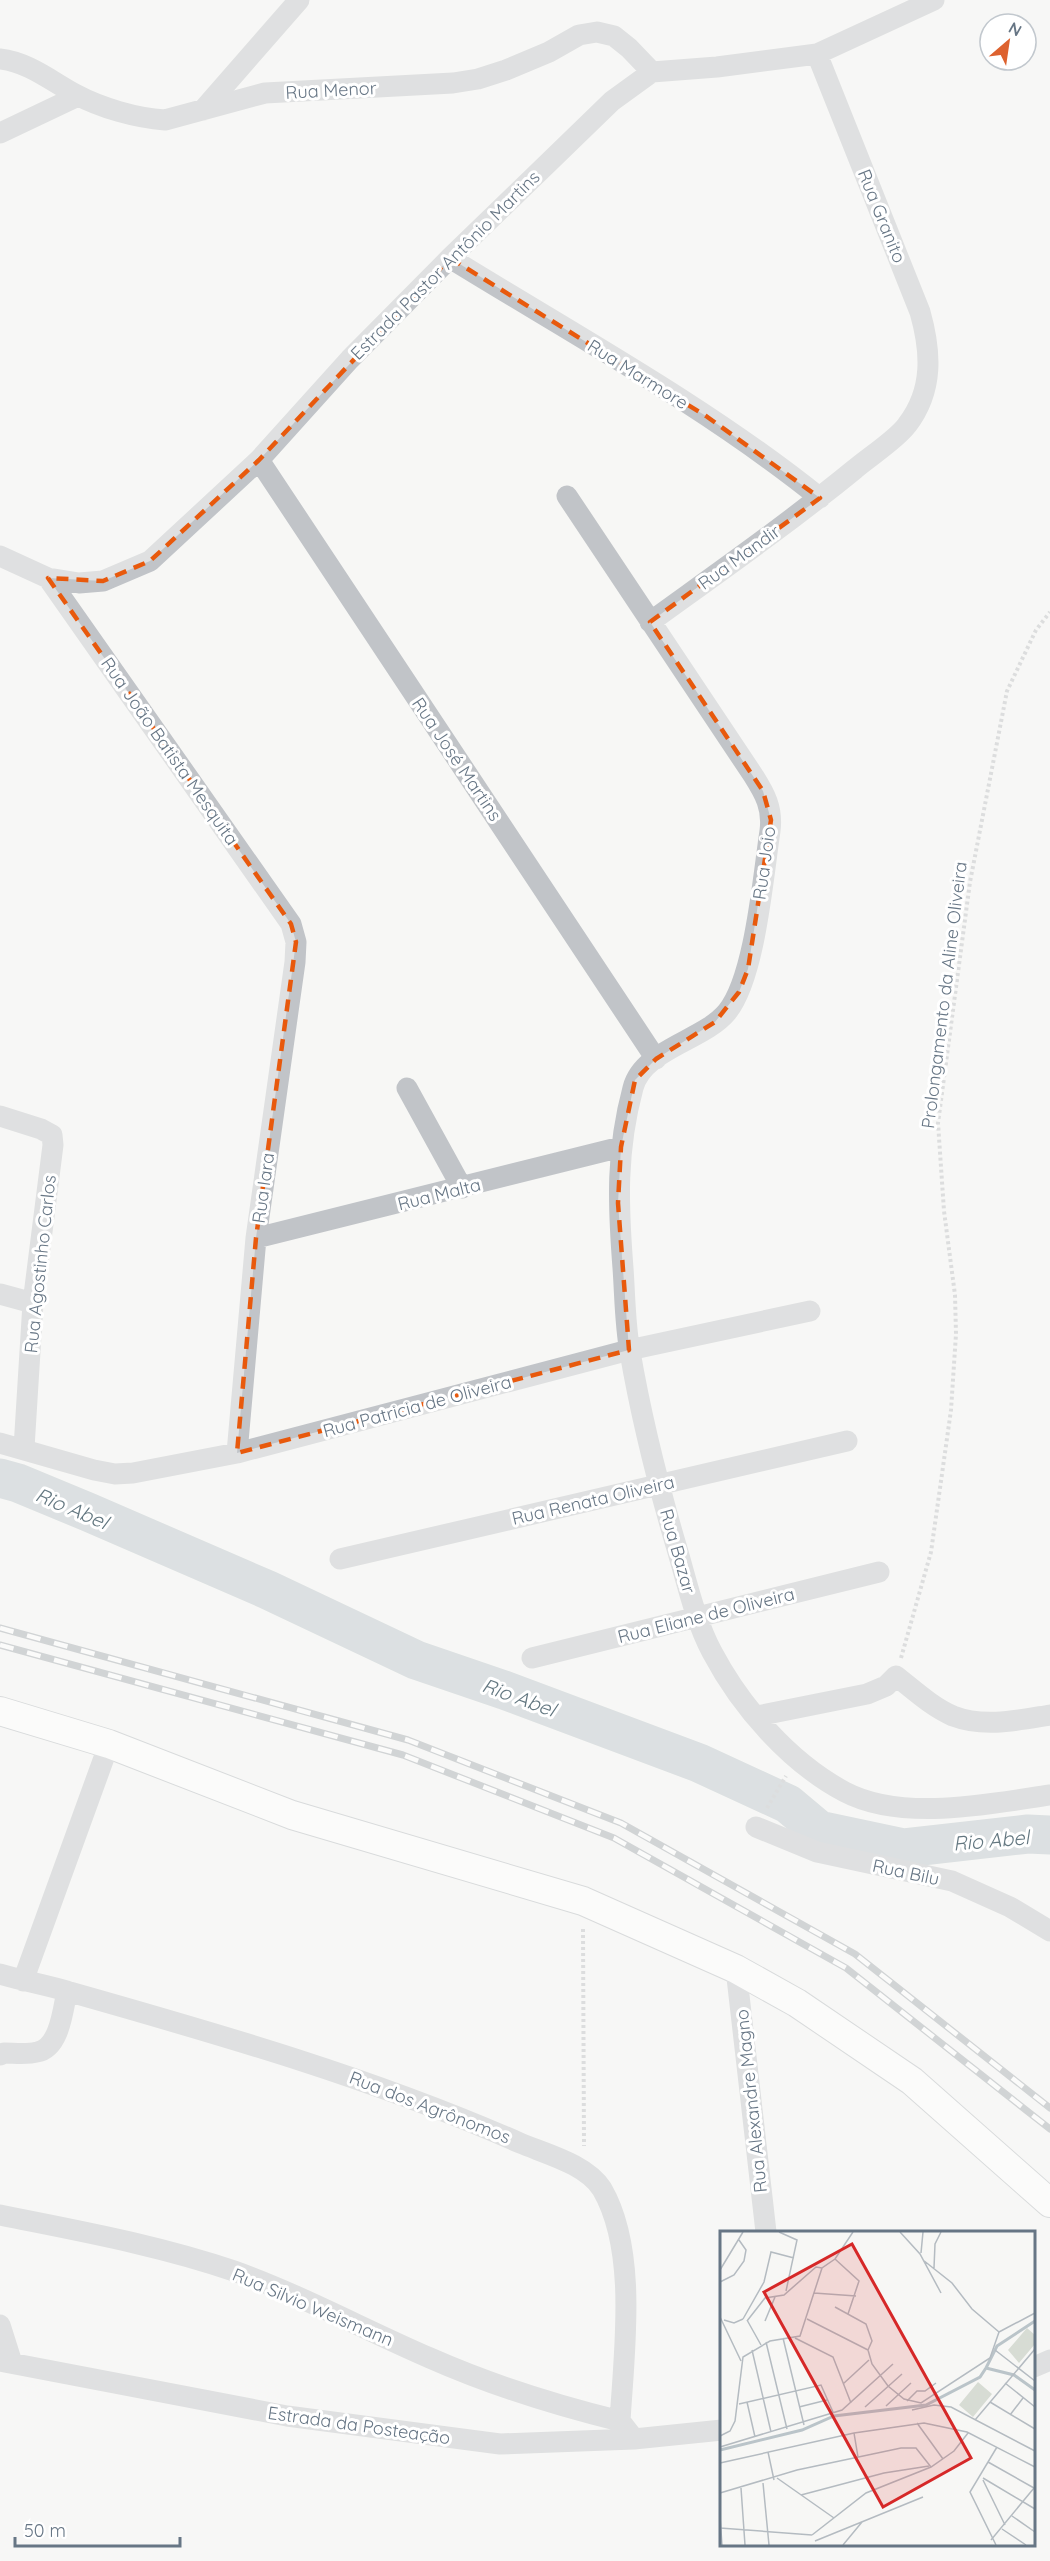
<svg xmlns="http://www.w3.org/2000/svg" width="1050" height="2561" font-family="Quicksand,sans-serif">
	<rect width="100%" height="100%" fill="#f7f7f5"/>
	<g fill="none" stroke-linecap="round" stroke-linejoin="round">
		<path stroke="#bac4c9" stroke-width="39" d="M0 1478 18 1483 88 1512 268 1590 416 1660 504 1690 699 1763 788 1804 819 1830 904 1848 1028 1834 1050 1835"/>
		<defs>
			<path id="secondary" d="M0 1711 109 1744 292 1815 583 1901 736 1969 797 2003 912 2081 1050 2203"/>
		</defs>
		<use href="#secondary" stroke="#b3b8bd" stroke-width="30"/>
		<path stroke="#bbbdc0" stroke-width="4" stroke-dasharray="3 3" stroke-linecap="butt" d="M901 1658 931 1552 951 1410 956 1334 955 1295 944 1211 938 1123 970 882 1007 691 1036 630 1050 612
			M767 1808 786 1776
			M583 1929 584 2146"/>
		<path stroke="#c1c4c8" stroke-width="21" d="M0 59C28 62 51 81 75 94 101 108 136 118 165 120L265 93 453 83 478 79 506 70 549 52 579 35 597 32 614 36 629 48 652 72
			M203 110 299 0
			M0 133 78 96
			M450 258C573 334 707 407 820 498
			M259 460 656 1059
			M567 496 753 775C765 794 773 808 770 831 763 877 755 978 727 1012 703 1041 643 1049 633 1088 616 1151 618 1204 623 1268 625 1296 625 1325 630 1352 641 1416 657 1480 675 1542 686 1578 694 1618 712 1652 741 1707 790 1763 845 1792 902 1822 989 1804 1050 1795
			M0 556 48 578 79 583 103 581 150 561 259 460 350 359 450 258 612 101 652 72 717 67 817 54 934 0
			M48 578 291 924 296 942 295 962 256 1238 237 1453
			M650 622C719 572 789 523 855 469 869 457 897 439 907 425 934 390 931 351 920 312L817 54
			M407 1088 462 1188
			M0 1116 41 1129 52 1135 53 1145 33 1303 24 1448
			M256 1238 621 1147
			M0 1294 33 1303
			M0 1443 94 1470 115 1474 133 1473 237 1453 629 1350 810 1311
			M340 1559 847 1441
			M532 1658 879 1572
			M757 1716 867 1694 886 1686 896 1676C914 1690 932 1707 953 1716 984 1728 1019 1720 1050 1715
			M756 1827 817 1852 952 1881 1010 1907 1050 1931
			M736 1969 766 2232
			M0 1974C23 1981 47 1985 70 1992 222 2035 375 2079 520 2143 546 2154 586 2164 602 2189 638 2251 624 2352 620 2421L634 2439
			M23 1981 109 1744
			M0 2055 4 2053C14 2053 27 2055 37 2052 60 2048 63 2009 67 1991
			M0 2215C79 2231 158 2245 234 2271 301 2295 365 2330 430 2358 491 2385 555 2405 620 2421
			M0 2325 12 2363
			M0 2361 287 2416 500 2444 634 2439 722 2430
			M1034 2367 1050 2360"/>
		<use href="#secondary" stroke="#fff" stroke-width="28"/>
		<defs>
			<path id="rail" d="M0 1628 408 1740 621 1823 855 1954 1050 2108
				M0 1645 403 1755 614 1838 846 1968 1050 2129"/>
		</defs>
		<use href="#rail" stroke="#a2a8ae" stroke-width="7"/>
		<use href="#rail" stroke="#fff" stroke-width="4.5" stroke-dasharray="14" stroke-linecap="butt"/>
	</g>
	<path d="M0 0H1050V2561H0ZM450 258 706 416 820 498 650 622 763 791 771 820 748 969 739 992 715 1022 656 1059 635 1080 621 1147 618 1203 629 1350 237 1453 256 1238 296 942 291 924 48 578 103 581 150 561 259 460Z" fill="#f7f7f5" fill-opacity=".55" fill-rule="evenodd"/>
	<path fill="none" stroke="#e8590c" stroke-width="4.5" stroke-dasharray="12 8" stroke-linejoin="round" d="M450 258 706 416 820 498 650 622 763 791 771 820 748 969 739 992 715 1022 656 1059 635 1080 621 1147 618 1203 629 1350 237 1453 256 1238 296 942 291 924 48 578 103 581 150 561 259 460Z"/>
	<g text-anchor="middle" dominant-baseline="central" stroke-width="6" stroke-linejoin="round" paint-order="stroke">
		<g font-size="18" fill="#677685" stroke="#fff">
			<text transform="translate(331 90) rotate(-3)">Rua Menor</text>
			<text transform="translate(882 216) rotate(68)">Rua Granito</text>
			<text transform="translate(445 265) rotate(-45)">Estrada Pastor Antônio Martins</text>
			<text transform="translate(638 374) rotate(32)">Rua Marmore</text>
			<text transform="translate(739 557) rotate(-36)">Rua Mandir</text>
			<text transform="translate(170 751) rotate(55)">Rua João Batista Mesquita</text>
			<text transform="translate(457 759) rotate(56)">Rua José Martins</text>
			<text transform="translate(764 863) rotate(-82)">Rua Joio</text>
			<text transform="translate(944 995) rotate(-83)">Prolongamento da Aline Oliveira</text>
			<text transform="translate(263 1188) rotate(-82)">Rua Iara</text>
			<text transform="translate(439 1194) rotate(-14)">Rua Malta</text>
			<text transform="translate(40 1264) rotate(-84)">Rua Agostinho Carlos</text>
			<text transform="translate(417 1406) rotate(-15)">Rua Patricia de Oliveira</text>
			<text transform="translate(593 1500) rotate(-13)">Rua Renata Oliveira</text>
			<text transform="translate(678 1551) rotate(74)">Rua Bazar</text>
			<text transform="translate(706 1615) rotate(-14)">Rua Eliane de Oliveira</text>
			<text transform="translate(906 1872) rotate(12)">Rua Bilu</text>
			<text transform="translate(751 2101) rotate(-96)">Rua Alexandre Magno</text>
			<text transform="translate(430 2107) rotate(21)">Rua dos Agrônomos</text>
			<text transform="translate(313 2307) rotate(23)">Rua Silvio Weismann</text>
			<text transform="translate(359 2425) rotate(8)">Estrada da Posteação</text>
		</g>
		<g font-size="20" font-style="italic" fill="#637780" stroke="#fff">
			<text transform="translate(72 1508) rotate(23)">Rio Abel</text>
			<text transform="translate(519 1697) rotate(20)">Rio Abel</text>
			<text transform="translate(991 1840) rotate(-5)">Rio Abel</text>
		</g>
	</g>
	<g transform="translate(720 2231)">
		<rect width="315" height="315" fill="#f7f7f5"/>
		<path d="M307 97 315 104V113L299 132 288 119ZM258 151 272 163 253 186 239 174Z" fill="#d7dcd4"/>
		<path fill="none" stroke="#bac4c9" stroke-width="3" d="M266 137 277 115 315 90M0 219 82 199 114 185 206 174 260 146 266 137 294 144 315 159"/>
		<path fill="none" stroke="#b4bbc1" stroke-width="1.5" d="M59 1 77 9 66 60M180 1 200 23 221 62M201 22 203 1M115 28 139 50 128 83M203 29 232 52 252 78 279 101M214 37 215 13 221 1M0 39 23 1M0 51 14 44 24 30 26 19 19 9M94 62 136 65M115 76 146 93 152 110 148 119M0 86 21 130M23 88 44 51 51 21 74 27M87 88 148 119M4 89 14 92 23 88M27 89 41 114M27 90 45 67 64 64 96 36 102 37M45 90 55 66M279 101 315 82M63 107 84 194M75 107 113 126 131 172M46 111 67 198M32 119 51 201M148 119 152 133 168 155 184 168 201 172 270 127 279 101M275 119 315 150M285 152 315 176M123 153 149 129M187 170 197 160H205L216 152M27 171 35 206M270 171 315 198M19 173 101 154 113 181M166 175 191 152M79 176 107 169M145 176 182 143M192 179 214 174 231 176 315 220M290 184 303 167M255 189 315 118M197 192 223 228M134 202 138 226M0 205 10 200 15 190 23 126 50 110 80 105 102 37 115 28 133 1M0 216 122 179 173 133M48 221 54 249M268 231 314 257M0 232 134 202 204 192 247 201 315 236M57 247 114 287M263 247 315 278M263 249 285 294M43 252 49 314M21 257 25 314M0 262 77 239 181 217H196L211 236M81 264 164 242 209 235M292 285 315 301M0 286 2 314M0 297 92 304M282 298 306 314M92 304 146 262 211 236 234 220 248 202M271 309 314 257M95 310 203 266M123 314 142 291M276 314 250 261 277 216"/>
		<path fill="#d62828" fill-opacity="0.15" stroke="#d62828" stroke-width="3" d="M132 13 251 227 163 276 44 61Z"/>
		<rect width="315" height="315" fill="none" stroke="#677685" stroke-width="3"/>
	</g>
	<g transform="translate(1008 42) rotate(29)"><circle r="28" fill="#ffffff" stroke="#c2c8ce" stroke-width="1.5"/>
	<path d="M0-4.5L10 22L0 15L-10 22Z" fill="#dd622f"/>
	<text y="-9" font-size="16" font-weight="bold" text-anchor="middle" fill="#677685">N</text>
	</g>
	<path d="M15 2537v9h165v-9" fill="none" stroke="#677685" stroke-width="3"/>
	<text x="24" y="2537" font-size="18" fill="#677685" stroke="#ffffff" stroke-width="4.5" paint-order="stroke">50 m</text>
</svg>
